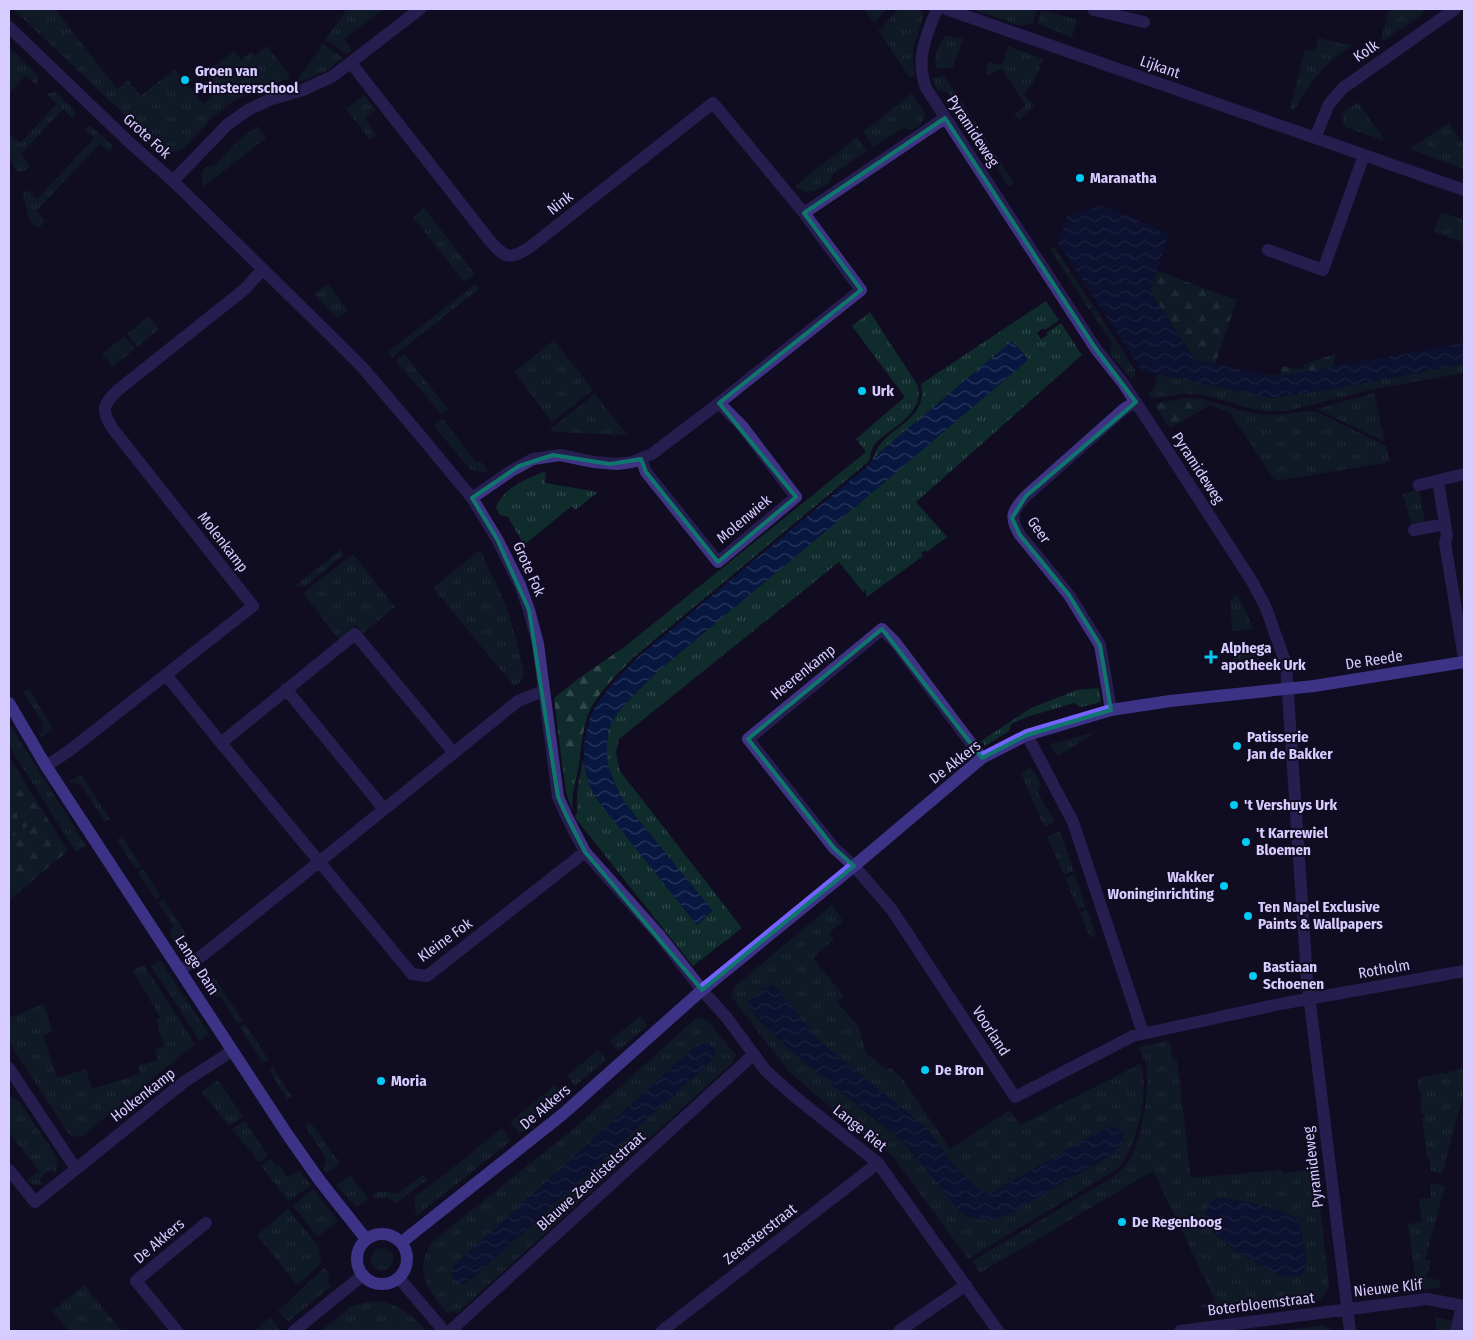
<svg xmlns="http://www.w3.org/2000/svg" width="1473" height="1340" font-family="'Fira Sans Condensed',sans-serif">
	<defs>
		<pattern id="grass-tufts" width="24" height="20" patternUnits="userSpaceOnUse" patternTransform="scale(1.25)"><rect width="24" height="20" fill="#0f2b2c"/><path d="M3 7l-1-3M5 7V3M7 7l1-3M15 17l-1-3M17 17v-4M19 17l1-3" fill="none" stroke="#31494c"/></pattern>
		<pattern id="forest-firs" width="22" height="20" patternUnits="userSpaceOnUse" patternTransform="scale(1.25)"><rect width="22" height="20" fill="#0f2b2c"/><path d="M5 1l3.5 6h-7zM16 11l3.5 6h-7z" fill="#31494c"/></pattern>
		<pattern id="cemetery-stones" width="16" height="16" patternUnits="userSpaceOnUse" patternTransform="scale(1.25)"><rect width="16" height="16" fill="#0f2b2c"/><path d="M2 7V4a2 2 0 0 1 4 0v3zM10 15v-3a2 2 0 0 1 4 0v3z" fill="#31494c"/></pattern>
		<pattern id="water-waves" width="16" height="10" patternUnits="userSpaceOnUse" patternTransform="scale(1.25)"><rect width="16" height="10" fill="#071740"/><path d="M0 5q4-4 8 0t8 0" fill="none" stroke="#2a385d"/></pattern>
	</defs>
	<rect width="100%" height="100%" fill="#110c22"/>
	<path fill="url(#grass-tufts)" fill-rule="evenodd" d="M13 9H55L117 89 128 80 140 96 175 69 203 104 220 90 206 72 234 51 242 60 251 52 255 55 267 46 290 75 287 79 262 87 234 101 213 117 182 150 165 153Z
		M347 9H384L344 39 352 50 347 54 325 40Z
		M864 9H887L874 23Z
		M898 9H921L923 18 913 49 914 75 910 78 879 31Z
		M970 9H1037L1033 24 1029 23 1021 26Z
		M1389 9H1425L1420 16 1385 40 1381 39Z
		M1041 10 1077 20 1072 37 1037 24Z
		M946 35 963 39 953 67 936 69C934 56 937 45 946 35Z
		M1318 38 1352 46C1323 64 1311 81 1294 110L1290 108 1305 50 1315 52Z
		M323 44 343 58 325 72 295 83Z
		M1008 46 1043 59 1034 82 1023 95 1035 105 1019 120 1014 114 1026 106 1001 68 988 76 986 72 988 62 1002 65Z
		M9 47 39 76 37 83 35 84 26 75 9 93Z
		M944 76 991 147 986 151 948 93 937 90 932 78Z
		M55 92 75 111V118L73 119 63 109 21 154 30 166C9 186 9 145 9 134L20 143 57 104 47 94Z
		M912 93 926 115 921 124 913 130 903 128 874 147 863 132Z
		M364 95 376 110 365 119 377 135 370 140 346 109Z
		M1358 102 1384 139 1382 140 1345 127 1341 114Z
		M1449 123 1464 145V169L1409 149Z
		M91 126 112 145 111 151 109 152 100 144 36 211 45 221 40 227 34 226 30 222 23 194 27 190 37 199 94 138 84 128Z
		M257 126 266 138 203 187 201 176 206 167 214 166 237 142Z
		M857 137 867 151 832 175 830 183C819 190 806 197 795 186Z
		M992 149 1014 183 1009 187 987 152Z
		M424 208 475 274 464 282 413 217Z
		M1441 212 1464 220V242L1434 232Z
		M1054 247 1094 307 1089 310 1050 249Z
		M328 284 348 310 337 318 314 294Z
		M475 284 479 289 392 357 388 352Z
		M1046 301 1059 320 1045 330 1043 328 1037 333 1041 339 1048 335 1046 333 1061 323 1082 355 916 502 947 537 927 552 926 550 921 553 923 556 867 597 866 595V592L865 590 863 592 839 562 619 739 616 753 620 771 742 928 693 966 576 819 575 816 577 813V793L583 759 587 778 596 798 697 925 712 911 625 803C611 779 596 745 614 718 626 701 642 687 657 672L1028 359 1012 341 879 453 870 464C874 458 875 451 879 446 894 425 928 417 921 384Z
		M1095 308 1135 370V376L1131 379 1110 354 1112 344 1091 311Z
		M870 312 918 386C924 415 892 426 875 444 870 449 872 456 868 462L634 657 623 648 866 452 856 439 905 397 852 326Z
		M149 316 159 329 137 347 127 334Z
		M125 336 135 349 112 367 102 354Z
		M554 340 593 390 552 422 514 372Z
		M404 354 448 409 441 414 396 361Z
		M1464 364V373L1374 389 1287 411H1264L1252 409 1209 396 1195 394H1183L1151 399 1147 392 1153 391 1157 374 1272 398 1328 390Z
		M1374 393 1385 442 1317 409Z
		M595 394 627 435 553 432 550 429Z
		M1203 399C1225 405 1249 415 1272 415 1288 415 1304 408 1319 413L1386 446 1390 462 1275 481 1230 413 1210 405Z
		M443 419 476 462H481L489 471 486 473 470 469 434 426Z
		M546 471 545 483 598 492 575 510 572 506 524 545 508 517 500 515 496 508C502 488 528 478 546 471Z
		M1419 489 1425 524 1412 527 1403 494Z
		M342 549 343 555 304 587 295 586Z
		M480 550 504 600 517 643 524 673 522 680 514 686 433 588Z
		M353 554 395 607 363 633 357 626 339 640 303 593Z
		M1237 595 1247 614 1253 629 1232 631 1230 600Z
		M1260 648 1262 656 1256 661 1255 669 1234 672 1233 649Z
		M1099 688 1101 702 1081 707 1074 703 1027 717 1011 724 1009 731 985 746 981 741 1031 708 1077 690Z
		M29 689 53 729 41 738 40 736 43 724 24 692Z
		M9 723 86 846 76 852 9 746Z
		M1096 732 1058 756 1050 744Z
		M561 756 579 765 573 793 572 810 566 792Z
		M1030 767 1041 784 1038 793 1055 822 1044 827 1021 773Z
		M81 774 110 819 105 822 81 785 69 782Z
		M1060 831 1074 871 1064 875 1047 837Z
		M122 836 141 866 136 869 117 840Z
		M143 869 161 896 156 900 138 872Z
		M1075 874 1085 906 1078 909 1065 878Z
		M163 899 187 936 175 944 170 936 173 925 158 903Z
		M832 905 843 921 829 933 834 939 813 958 844 996 837 1002 859 1027 866 1053 887 1070 891 1068 904 1081 950 1149 1010 1110 1020 1125 1140 1064C1151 1089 1136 1148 1119 1168L968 1259 891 1154 835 1111 788 1071 731 996 734 987ZM747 1002 807 1025 819 1041 926 1128 960 1173C973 1179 973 1193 991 1193L1108 1127 1123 1140 1113 1154 981 1220 965 1215 904 1143 790 1050 760 1021Z
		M1087 909 1096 935 1090 938 1080 912Z
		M160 960 209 1034 200 1041 151 966Z
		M144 965 195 1044 81 1137 70 1136 9 1042V1018L44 1004 52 1032 43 1035 57 1078 86 1069 92 1089 140 1074 138 1066 158 1060 155 1049 164 1046 156 1020 160 1017 132 970Z
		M214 977 243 1021 238 1024 221 997 208 994 203 984Z
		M640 1016 647 1025 618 1051 610 1041Z
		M700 1018 708 1021 736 1055 732 1063 461 1310 457 1314 456 1312H446C427 1288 412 1268 434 1240L572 1130 695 1019ZM697 1045 711 1061 475 1276 462 1284 455 1265Z
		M245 1024 269 1060 263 1063 240 1027Z
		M1169 1041 1173 1060H1177L1191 1178 1281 1170 1282 1173 1316 1169 1329 1287 1320 1300 1219 1312 1199 1306 1216 1302 1153 1171 980 1273 972 1261 1110 1179C1118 1173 1124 1168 1129 1160 1141 1143 1151 1085 1146 1065 1145 1059 1141 1053 1138 1047ZM1221 1198C1244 1201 1278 1207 1298 1220 1301 1230 1308 1256 1306 1266 1305 1271 1302 1273 1299 1276 1288 1273 1275 1272 1265 1267 1244 1257 1218 1241 1206 1221Z
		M598 1050 606 1060 575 1086 567 1076Z
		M273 1067 292 1096 287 1100 269 1070Z
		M1464 1069V1092L1442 1174 1431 1171 1429 1158H1427L1422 1118H1424L1423 1113H1421V1091H1419L1417 1078 1443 1073 1444 1075 1448 1074V1072Z
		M218 1080 243 1117 229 1126 202 1092Z
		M555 1085 564 1096 522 1132 518 1131 510 1122Z
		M9 1097 15 1098 20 1102 56 1156 57 1162 56 1173 51 1169 39 1179 43 1184 34 1185 27 1180 39 1171 9 1133Z
		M245 1121 268 1155 259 1162 232 1129Z
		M310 1122 340 1163 326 1173 324 1169 326 1158 305 1126Z
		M502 1128 511 1141 416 1216 414 1197 448 1172Z
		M271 1159 276 1166 279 1164 288 1177 299 1171 311 1185 289 1201 261 1166Z
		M350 1175 368 1199 357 1207 336 1186Z
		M423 1175 427 1180 396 1203 387 1198H375L372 1194C381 1191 387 1191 397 1194Z
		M1430 1183 1445 1186 1425 1260 1431 1261 1426 1277 1441 1281 1439 1288 1417 1290 1408 1224 1422 1222 1419 1199 1431 1198Z
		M313 1189 338 1221 318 1237 293 1206Z
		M288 1209 319 1247 321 1264 297 1285 257 1235Z
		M371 1259a11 11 0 1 1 22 0a11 11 0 1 1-22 0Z
		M324 1268 329 1273 328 1282 331 1286 288 1322 278 1311Z
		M84 1285 122 1331H69L52 1311Z
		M372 1301C395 1301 412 1314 426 1331H320L352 1306Z
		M270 1317 279 1329 277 1331H255Z
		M1435 1317 1452 1321 1449 1331H1437Z
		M1324 1325 1333 1331H1279Z"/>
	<path fill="url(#forest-firs)" d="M1157 271 1237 300 1215 364 1195 360 1150 291Z
		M1336 354 1333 367 1275 378 1265 375V374L1276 376 1280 374 1283 366 1293 369H1304V364Z
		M1185 398 1203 399 1210 405 1170 428 1154 404Z
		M623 648 634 657C617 675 595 694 587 718 582 733 581 749 579 765L561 756 554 698 582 676Z
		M9 757 68 851 9 900V839L28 826 9 799Z"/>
	<path fill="url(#cemetery-stones)" d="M9 799 28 826 9 839Z"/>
	<path fill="url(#water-waves)" d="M1104 205 1169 235 1150 291 1195 360 1275 377 1464 343V364L1328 390 1272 398 1142 371 1058 243 1068 215Z
		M1012 341 1028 360 873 492 657 672C642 687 626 701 614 718 610 724 609 730 608 737 603 762 612 782 625 803L712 910 697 925 603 807C585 783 582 768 585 739 587 729 589 718 594 709 605 691 621 675 636 659L870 464 879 453Z
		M773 984 819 1041 926 1128 960 1173 963 1174C971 1184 977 1193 991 1193L1108 1127H1113L1120 1129C1127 1140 1120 1146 1113 1154L1006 1216C988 1222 974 1220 958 1211 940 1188 923 1162 903 1142 853 1094 787 1060 747 1002Z
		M703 1042 708 1043 715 1049V1055L711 1061 475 1276 462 1284 454 1279 451 1273 455 1265 461 1259 697 1045Z
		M1221 1198C1244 1201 1278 1207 1298 1220 1301 1230 1308 1256 1306 1266 1305 1271 1302 1273 1299 1276 1293 1277 1286 1277 1280 1275 1264 1270 1210 1236 1206 1220 1203 1211 1209 1205 1214 1199Z"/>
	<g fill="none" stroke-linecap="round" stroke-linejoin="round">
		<path stroke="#3e3483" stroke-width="12" d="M937 9C926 36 915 59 926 88L1096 349 1123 383 1160 439 1253 583 1266 608 1286 664 1307 978 1350 1331
			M946 9 1464 190
			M1094 9V10L1144 22
			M9 27 130 143 173 181 332 337 362 367 419 434 472 498 497 539 520 585 529 610 538 644 558 797 567 817 585 852 659 935 702 990 727 1018 766 1071 794 1096 878 1163 998 1331
			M351 63 490 241C506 259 510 260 530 247L713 103 804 213 861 290 719 403 652 454 632 462 617 464 594 462 560 455 533 459 511 471 472 498
			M1315 138 1329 104 1343 88 1455 9
			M173 181 227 125 248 110 269 100 303 90 333 76 420 9
			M804 213 945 118
			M1268 250 1323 270 1364 155
			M641 459 646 472 718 562 796 497 742 426 719 403
			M1438 481 1447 536 1445 543 1464 658
			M1419 485 1464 474
			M1414 530 1445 524
			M166 675 221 743 355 634 454 753
			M286 689 384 809
			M1111 710 1100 645 1069 595 1020 535C1009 517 1012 511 1026 496L1124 409 1136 402
			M1027 735 1073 822 1143 1033
			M221 743 412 974 427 976 585 852
			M982 758 895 642 882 629 748 739 834 848 854 866 892 910 1015 1097 1133 1036 1280 1004 1464 971
			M46 766 69 751 253 606 113 429C101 411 102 405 118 390L245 289 263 269
			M180 970 203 955 319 862 518 701 543 691
			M9 1068 76 1169
			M9 1170 35 1202 184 1082 232 1051
			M399 1278 444 1331
			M177 1331 136 1281 206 1223
			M294 1331 363 1275
			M450 1331 754 1054
			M662 1331 878 1163
			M899 1331 966 1285
			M1180 1331 1427 1299 1464 1306
			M1456 1331 1462 1306"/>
		<path stroke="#7463ff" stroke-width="12" d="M9 703 46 766 287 1134 320 1181 366 1239
			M357 1259a25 25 0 1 1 50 0a25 25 0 1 1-50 0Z
			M402 1242 563 1114 702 990 854 866 982 758 1027 735 1111 710 1170 701 1314 686 1464 662"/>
	</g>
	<path d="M0 0H1473V1340H0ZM945 118 1096 349 1136 402 1026 496 1012 518 1020 535 1069 595 1100 645 1111 710 1027 735 982 758 882 629 748 739 834 848 854 866 702 990 585 852 567 817 558 797 529 610 497 539 472 498 519 466 553 455 610 464 641 459 646 472 718 562 796 497 719 403 861 290 804 213Z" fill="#110c22" fill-opacity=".55" fill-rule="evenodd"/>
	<path fill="none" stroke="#0f766e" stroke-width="4" stroke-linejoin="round" d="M945 118 1096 349 1136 402 1026 496 1012 518 1020 535 1069 595 1100 645 1111 710 1027 735 982 758 882 629 748 739 834 848 854 866 702 990 585 852 567 817 558 797 529 610 497 539 472 498 519 466 553 455 610 464 641 459 646 472 718 562 796 497 719 403 861 290 804 213Z"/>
	<g fill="#00cbf7" stroke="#110c22" stroke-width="2">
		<circle cx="185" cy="80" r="5"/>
		<circle cx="1080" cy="178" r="5"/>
		<circle cx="862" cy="391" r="5"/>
		<path d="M1208.5 649.5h5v5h5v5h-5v5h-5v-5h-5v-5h5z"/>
		<circle cx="1237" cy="746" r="5"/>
		<circle cx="1234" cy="805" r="5"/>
		<circle cx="1246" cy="842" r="5"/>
		<circle cx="1224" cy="886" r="5"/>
		<circle cx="1248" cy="916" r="5"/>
		<circle cx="1253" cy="976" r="5"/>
		<circle cx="925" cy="1070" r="5"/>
		<circle cx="381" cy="1081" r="5"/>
		<circle cx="1122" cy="1222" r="5"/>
	</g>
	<g text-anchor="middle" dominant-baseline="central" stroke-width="4" stroke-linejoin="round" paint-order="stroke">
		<g font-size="15" fill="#d6ccff" stroke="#110c22">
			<text transform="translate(1366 51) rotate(-34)">Kolk</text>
			<text transform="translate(1160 67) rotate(19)">Lijkant</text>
			<text transform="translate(973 131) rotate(57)">Pyramideweg</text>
			<text transform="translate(147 136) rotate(42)">Grote Fok</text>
			<text transform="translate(560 203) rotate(-38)">Nink</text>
			<text transform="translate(1198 468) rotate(57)">Pyramideweg</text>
			<text transform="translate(744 519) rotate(-40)">Molenwiek</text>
			<text transform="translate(1039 530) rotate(55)">Geer</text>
			<text transform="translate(223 542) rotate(52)">Molenkamp</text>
			<text transform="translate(529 569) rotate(66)">Grote Fok</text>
			<text transform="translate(1374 660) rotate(-9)">De Reede</text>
			<text transform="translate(803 672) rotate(-39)">Heerenkamp</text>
			<text transform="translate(955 762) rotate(-38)">De Akkers</text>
			<text transform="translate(445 940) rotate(-36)">Kleine Fok</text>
			<text transform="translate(197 965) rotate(57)">Lange Dam</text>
			<text transform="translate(1384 969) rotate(-10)">Rotholm</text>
			<text transform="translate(991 1031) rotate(57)">Voorland</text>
			<text transform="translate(143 1095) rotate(-38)">Holkenkamp</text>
			<text transform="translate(545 1107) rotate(-40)">De Akkers</text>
			<text transform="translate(860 1128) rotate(39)">Lange Riet</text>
			<text transform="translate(1313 1167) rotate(-97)">Pyramideweg</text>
			<text transform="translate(591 1181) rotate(-42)">Blauwe Zeedistelstraat</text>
			<text transform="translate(760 1234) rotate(-38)">Zeeasterstraat</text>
			<text transform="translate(159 1241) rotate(-40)">De Akkers</text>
			<text transform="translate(1388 1288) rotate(-6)">Nieuwe Klif</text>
			<text transform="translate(1261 1304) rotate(-7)">Boterbloemstraat</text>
		</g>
		<g font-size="15" font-weight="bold" fill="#d6ccff" stroke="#110c22" text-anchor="start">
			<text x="195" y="71">Groen van<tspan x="195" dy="17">Prinstererschool</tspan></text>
			<text x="1090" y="178">Maranatha</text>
			<text x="872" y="391">Urk</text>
			<text x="1221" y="648">Alphega<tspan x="1221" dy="17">apotheek Urk</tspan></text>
			<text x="1247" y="737">Patisserie<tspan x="1247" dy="17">Jan de Bakker</tspan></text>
			<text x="1244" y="805">'t Vershuys Urk</text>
			<text x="1256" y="833">'t Karrewiel<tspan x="1256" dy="17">Bloemen</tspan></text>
			<text x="1214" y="877" text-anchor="end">Wakker<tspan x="1214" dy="17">Woninginrichting</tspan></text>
			<text x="1258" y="907">Ten Napel Exclusive<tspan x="1258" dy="17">Paints &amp; Wallpapers</tspan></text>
			<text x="1263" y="967">Bastiaan<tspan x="1263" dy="17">Schoenen</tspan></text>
			<text x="935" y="1070">De Bron</text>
			<text x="391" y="1081">Moria</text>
			<text x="1132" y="1222">De Regenboog</text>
		</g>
	</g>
	<rect width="1473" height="1340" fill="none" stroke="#d6ccff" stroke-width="20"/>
</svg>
